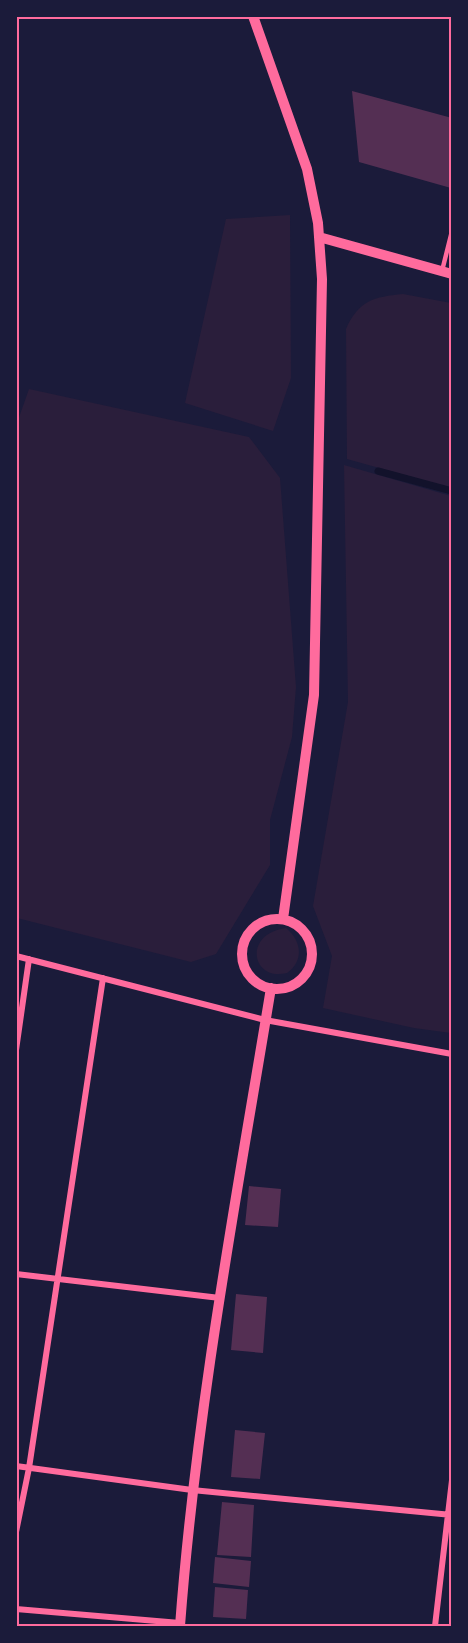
<svg xmlns="http://www.w3.org/2000/svg" width="468" height="1643" font-family="Poppins,sans-serif">
	<rect width="100%" height="100%" fill="#1b1b3a"/>
	<path fill="#2a1e3b" d="M290 215 291 378 273 431 185 403 226 219Z
		M403 294 451 303V488L347 459 346 329C359 300 374 297 403 294Z
		M29 389 249 437 280 478 296 687 292 737 270 820V865L216 954 191 962 17 918 16 426Z
		M344 465 451 496V1033L414 1028 323 1008 332 956 313 906 348 702Z
		M286 928C302 941 304 961 287 973 252 982 242 934 286 928Z"/>
	<g fill="none" stroke-linecap="round" stroke-linejoin="round">
		<path stroke="#12122b" stroke-width="7" d="M378 471 452 491"/>
	</g>
	<path fill="#542f53" d="M352 91 452 118 451 188 359 162Z
		M249 1186 281 1189 278 1227 245 1225Z
		M236 1294 267 1297 263 1353 231 1350Z
		M235 1430 265 1433 260 1479 231 1477Z
		M222 1502 254 1505 251 1557 217 1555Z
		M215 1557 251 1561 249 1587 213 1583Z
		M215 1587 248 1590 246 1619 213 1617Z"/>
	<g fill="none" stroke-linecap="round" stroke-linejoin="round">
		<path stroke="#ff6b9d" stroke-width="4.5" d="M442 271 452 231"/>
		<path stroke="#ff6b9d" stroke-width="6" d="M16 956 265 1020 452 1054
			M16 1050 29 959
			M16 1274 220 1298
			M16 1466 192 1490 452 1515
			M16 1532 29 1468 103 978
			M16 1609 180 1623
			M435 1626 452 1480"/>
		<path stroke="#ff6b9d" stroke-width="10" d="M253 16 307 169 318 223 322 279 314 695 283 919
			M319 237 452 274
			M242 954a35 35 0 1 1 70 0a35 35 0 1 1-70 0Z
			M180 1626C196 1412 236 1200 271 988"/>
	</g>
	<rect width="468" height="1643" fill="none" stroke="#1b1b3a" stroke-width="36"/>
	<rect x="18" y="18" width="432" height="1607" fill="none" stroke="#ff6b9d" stroke-width="2"/>
</svg>
